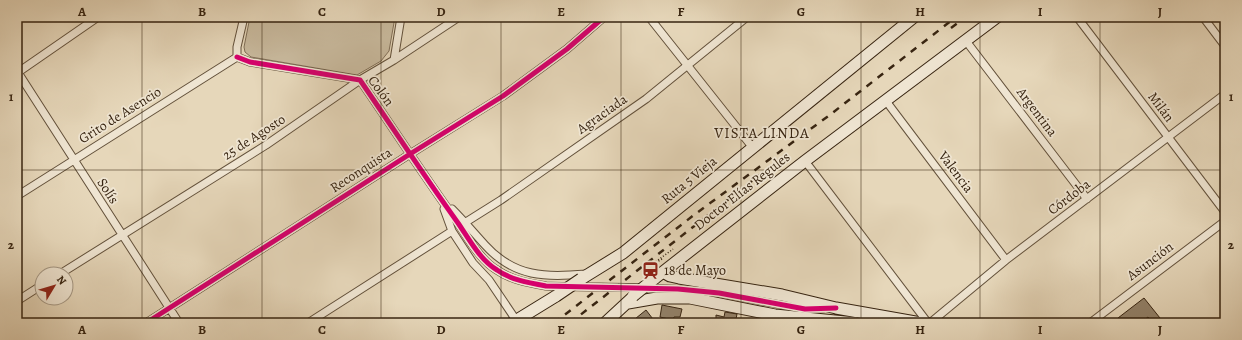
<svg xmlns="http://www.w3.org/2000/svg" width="1242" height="340" font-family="Alegreya,serif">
	<rect width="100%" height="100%" fill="#e6d7ba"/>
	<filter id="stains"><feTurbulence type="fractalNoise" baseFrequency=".005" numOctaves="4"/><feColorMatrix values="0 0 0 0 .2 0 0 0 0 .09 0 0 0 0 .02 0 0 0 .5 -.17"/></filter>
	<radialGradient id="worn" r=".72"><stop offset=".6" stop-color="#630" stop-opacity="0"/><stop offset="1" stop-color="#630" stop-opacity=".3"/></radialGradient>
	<path fill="#c8b99d" stroke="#806e57" d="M250 17H395L389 51 381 61 357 75 251 57 245 52 244 47Z"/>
	<path fill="#928169" stroke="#372411" d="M1144 298 1164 323H1153L1148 317 1140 323H1121L1118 318Z
		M662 305 682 309 680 317H674L673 320 660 317Z
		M646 310 656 323H630Z
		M725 312 737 314 736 319 739 320V323H716V315L724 317Z"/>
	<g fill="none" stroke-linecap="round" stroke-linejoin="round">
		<defs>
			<path id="street" d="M649 17 753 148
				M1077 17 1225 212
				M1203 17 1225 46
				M966 41 1087 199
				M237 57 250 62 360 80C393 128 424 176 458 223 469 239 480 260 497 270 511 280 529 283 546 286 603 288 662 286 719 293 754 298 788 309 824 308
				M237 57V47L244 17
				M394 60 401 17
				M17 71 179 323
				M17 73 98 17
				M886 101 1006 260
				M805 161 928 323
				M17 196 237 57
				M444 209 452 231 473 263 489 280 516 320
				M452 209C464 221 474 233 485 245 515 278 545 277 587 274
				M466 222 501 200 646 99 747 17
				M60 274 266 145 360 80 394 60 459 17
				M17 301 42 285
				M146 323 410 154 503 96 567 49 604 17
				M308 323 452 231
				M775 323V315
				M930 323 1006 260 1225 94
				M1090 323 1225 221"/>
			<path id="secondary" d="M663 272 670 276 679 278 782 295 836 308 921 323
				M581 279 623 253 914 17
				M654 279 805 161 997 17
				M628 303 657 298H690L775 315 855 323
				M512 323 556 296
				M605 323 632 298"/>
		</defs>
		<use href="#street" stroke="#63513b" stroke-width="9"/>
		<use href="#secondary" stroke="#372411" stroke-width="13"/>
		<path stroke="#372411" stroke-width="1.5" stroke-dasharray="1 2" stroke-linecap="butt" d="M662 259 650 266 673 249"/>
		<use href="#street" stroke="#efe5d2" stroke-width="7"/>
		<use href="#secondary" stroke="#efe5d2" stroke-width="11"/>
		<path stroke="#372411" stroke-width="2.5" stroke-dasharray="7 7" stroke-linecap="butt" d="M951 28 966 17
			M554 323 694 215 831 114 956 17
			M570 323 775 163"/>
		<defs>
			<path id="secondary-bridge" d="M556 296 581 279
				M633 296 654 279"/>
		</defs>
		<use href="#secondary-bridge" stroke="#372411" stroke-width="13" stroke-linecap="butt"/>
		<use href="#secondary-bridge" stroke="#efe5d2" stroke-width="11"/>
		<defs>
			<path id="cycleway" d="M237 57 250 62 360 80C393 128 424 176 458 223 469 239 480 260 497 270 511 280 529 283 546 286L678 289 719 293 805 309 836 308
				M146 323 410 154 503 96 567 49 604 17"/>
		</defs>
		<use href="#cycleway" stroke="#efe5d2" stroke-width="8"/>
		<use href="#cycleway" stroke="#d6006c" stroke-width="5"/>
	</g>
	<path fill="none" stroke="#372411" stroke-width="1" stroke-opacity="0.55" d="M142 17V323M262 17V323M381 17V323M501 17V323M621 17V323M741 17V323M861 17V323M980 17V323M1100 17V323M17 170H1225"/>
	<defs>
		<symbol id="station-bare" viewBox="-9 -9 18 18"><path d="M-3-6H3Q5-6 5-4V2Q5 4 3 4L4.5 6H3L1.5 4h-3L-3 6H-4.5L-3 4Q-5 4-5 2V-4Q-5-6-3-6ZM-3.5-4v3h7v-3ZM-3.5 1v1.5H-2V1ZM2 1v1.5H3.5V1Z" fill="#8f2418" stroke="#efe5d2" stroke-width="2.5" paint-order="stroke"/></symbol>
	</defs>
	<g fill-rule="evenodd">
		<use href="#station-bare" x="638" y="258" width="25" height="25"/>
	</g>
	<g text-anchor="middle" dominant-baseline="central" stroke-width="3.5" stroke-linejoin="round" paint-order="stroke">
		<g font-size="14" fill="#372411" stroke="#efe5d2">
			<text transform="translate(381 91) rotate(54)">Colón</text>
			<text transform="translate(1161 107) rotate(53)">Milán</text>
			<text transform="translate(1037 112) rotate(53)">Argentina</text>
			<text transform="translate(602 114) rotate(-35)">Agraciada</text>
			<text transform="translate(120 115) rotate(-32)">Grito de Asencio</text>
			<text transform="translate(254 137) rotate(-33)">25 de Agosto</text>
			<text transform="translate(361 170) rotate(-33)">Reconquista</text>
			<text transform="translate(956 172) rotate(53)">Valencia</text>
			<text transform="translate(689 180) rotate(-39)">Ruta 5 Vieja</text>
			<text transform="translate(108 191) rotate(57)">Solís</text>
			<text transform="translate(742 191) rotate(-38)">Doctor Elías Regules</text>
			<text transform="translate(1069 197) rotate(-37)">Córdoba</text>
			<text transform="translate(1150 261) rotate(-37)">Asunción</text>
		</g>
		<g font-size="14" fill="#372411" stroke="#efe5d2" text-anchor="start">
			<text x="664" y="270">18 de Mayo</text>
		</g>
		<g font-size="15" letter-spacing="1" fill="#372411" stroke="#efe5d2">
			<text x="762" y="133">VISTA LINDA</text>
		</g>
	</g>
	<rect width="1242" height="340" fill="none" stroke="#e6d7ba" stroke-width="44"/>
	<g transform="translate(54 286) rotate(52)"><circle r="19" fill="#efe5d2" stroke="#a59885"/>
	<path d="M0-3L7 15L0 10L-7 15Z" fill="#8f2418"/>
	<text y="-6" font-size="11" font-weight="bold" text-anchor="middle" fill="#372411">N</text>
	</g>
	<rect x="22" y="22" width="1198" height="296" fill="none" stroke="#372411" stroke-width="1.5"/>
	<g font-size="13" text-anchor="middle" font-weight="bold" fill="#372411">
		<text x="82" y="16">A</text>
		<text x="202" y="16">B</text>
		<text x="322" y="16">C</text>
		<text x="441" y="16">D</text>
		<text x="561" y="16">E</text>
		<text x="681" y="16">F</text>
		<text x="801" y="16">G</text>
		<text x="920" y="16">H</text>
		<text x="1040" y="16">I</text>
		<text x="1160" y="16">J</text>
		<text x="11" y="101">1</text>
		<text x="1231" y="101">1</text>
		<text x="11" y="249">2</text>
		<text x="1231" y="249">2</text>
		<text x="82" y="334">A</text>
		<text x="202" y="334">B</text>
		<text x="322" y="334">C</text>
		<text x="441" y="334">D</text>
		<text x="561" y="334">E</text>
		<text x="681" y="334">F</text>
		<text x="801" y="334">G</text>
		<text x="920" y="334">H</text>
		<text x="1040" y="334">I</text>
		<text x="1160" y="334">J</text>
	</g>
	<rect width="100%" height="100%" filter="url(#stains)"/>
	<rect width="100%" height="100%" fill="url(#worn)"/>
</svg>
